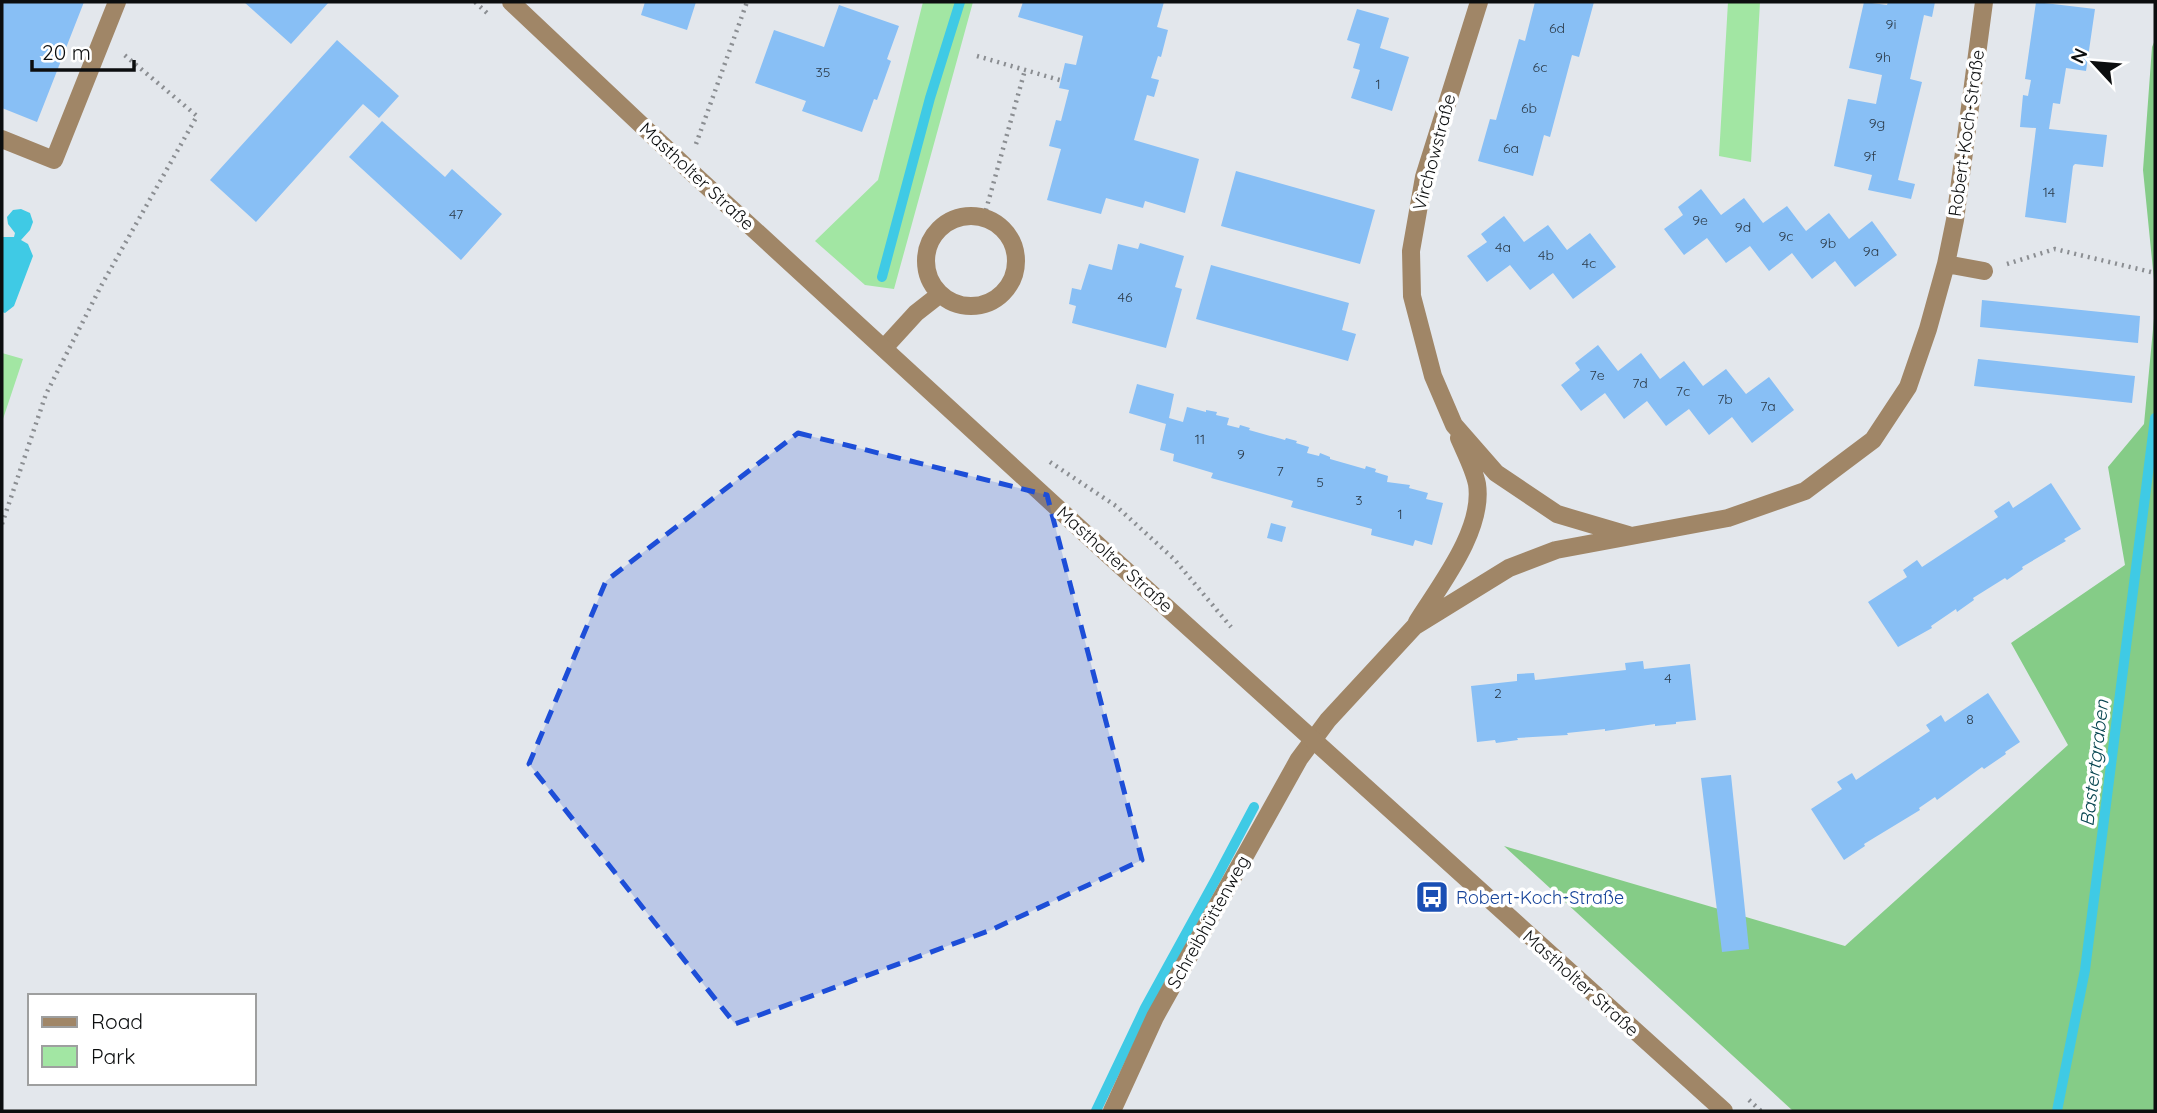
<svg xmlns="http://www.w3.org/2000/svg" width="2157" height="1113" font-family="Quicksand,sans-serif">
	<rect width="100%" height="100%" fill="#e3e7ec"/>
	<path fill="#a2e6a3" d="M923 2H973L894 289 865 285 815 241 878 180Z
		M1728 2H1760L1751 162 1719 156Z
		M2 353 23 359 2 422Z"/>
	<path fill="#85cc87" d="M2155 40V290L2143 170 2152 47Z
		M2155 308V1111H1793L1504 846 1845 946 2068 745 2011 643 2125 565 2108 467 2144 424Z"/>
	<path fill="#3fcae5" d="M21 209 30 213 33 222 30 230 21 240 28 244 33 256 14 306 5 313 2 312V237H14L15 233 8 224 7 217 13 210Z"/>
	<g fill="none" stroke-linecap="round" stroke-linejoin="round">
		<path stroke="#3fcae5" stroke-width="10" d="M882 277 930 98 960 2
			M1096 1111 1145 1008 1217 877 1254 807
			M2057 1111 2085 970 2155 418"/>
	</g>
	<path fill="#88bff5" d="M2 2H84L37 122 2 108Z
		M244 2H329L291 44Z
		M645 2H696L687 30 641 15Z
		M1023 2H1164L1157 27 1168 30 1161 57 1158 56 1151 78 1159 80 1154 97 1147 95 1134 140 1199 159 1185 213 1145 201 1143 208 1106 198 1101 214 1047 200 1061 149 1049 146 1056 120 1061 121 1069 90 1059 88 1065 63 1076 65 1083 36 1018 17Z
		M1535 2H1594L1579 57 1572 55 1550 137 1544 135 1533 176 1478 161 1490 119 1496 120 1519 39 1525 41Z
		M1864 2 1887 5 1888 2H1935L1932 17 1924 15 1910 79 1922 82 1898 180 1915 184 1911 199 1868 190 1872 175 1834 166 1848 99 1876 104 1882 75 1849 68Z
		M2036 2 2095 9 2086 71 2066 68 2060 104 2053 103 2049 129 2107 135 2103 167 2075 164 2073 166 2066 223 2025 217 2036 128 2020 127 2023 95 2028 96 2031 80 2025 79Z
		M839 5 899 26 887 59 891 61 877 100 874 99 862 132 802 111 806 101 755 83 774 30 824 47Z
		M1357 9 1389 18 1380 48 1409 57 1392 111 1351 98 1360 70 1353 68 1360 44 1347 40Z
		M337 40 399 96 379 118 363 104 256 222 210 180Z
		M382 121 445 177 452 169 502 214 461 260 349 157Z
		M1236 171 1375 210 1360 264 1221 226Z
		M1701 189 1721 215 1744 198 1763 223 1787 206 1806 231 1829 213 1849 239 1872 221 1897 255 1855 287 1835 261 1812 279 1792 253 1769 271 1750 246 1726 263 1707 238 1684 255 1664 229 1683 215 1678 207Z
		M1504 216 1524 242 1548 225 1567 250 1590 233 1616 267 1573 299 1553 273 1530 290 1510 265 1487 282 1467 256 1487 242 1481 234Z
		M1140 243 1184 256 1175 287 1182 289 1166 348 1072 323 1076 306 1069 304 1072 288 1081 290 1089 264 1112 270 1118 244 1138 249Z
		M1211 265 1349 303 1342 330 1356 334 1348 361 1196 319Z
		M1982 300 2140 316 2138 343 1980 327Z
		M1598 345 1618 371 1641 353 1660 379 1684 361 1703 386 1726 369 1746 394 1769 377 1794 410 1752 443 1732 417 1709 435 1689 409 1666 426 1647 401 1624 419 1605 393 1581 411 1561 385 1580 370 1575 363Z
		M1978 359 2135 376 2132 403 1974 386Z
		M1137 384 1174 394 1169 418 1183 422 1187 407 1206 412V410L1217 412 1216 415 1229 418 1227 425 1239 428 1240 425 1250 428 1249 430 1285 440 1286 438 1297 441 1296 443 1309 447 1307 453 1319 456 1320 453 1330 457V459L1365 469 1366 466 1376 469 1375 472 1388 476 1387 482 1410 485 1409 488 1428 493 1426 499 1443 503 1432 545 1415 540 1413 546 1371 535 1372 529 1291 507 1293 501 1211 478 1213 473 1173 461 1174 454 1160 450 1166 424 1129 413Z
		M2051 483 2081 529 2064 539 2066 541 2022 567 2023 569 2007 580 2005 578 1973 598 1974 600 1957 612 1956 609 1931 626 1932 628 1898 647 1868 602 1907 577 1903 570 1917 560 1922 567 1998 517 1994 511 2009 501 2013 508Z
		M1271 523 1286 527 1282 542 1267 538Z
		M1643 661 1644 669 1690 664 1696 720 1676 722V724L1655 726V724L1605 731V729L1567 733 1568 735 1517 738 1518 740 1496 743 1495 740 1477 742 1471 686 1517 681V674L1534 673 1535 680 1626 670 1625 663Z
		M1988 693 2020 742 2005 752 2006 754 1984 769 1982 767 1937 800 1935 797 1919 808 1920 810 1864 844 1865 846 1844 860 1811 809 1842 789 1837 782 1852 773 1856 780 1930 731 1926 725 1941 715 1945 722Z
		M1731 775 1749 949 1722 952 1701 778Z"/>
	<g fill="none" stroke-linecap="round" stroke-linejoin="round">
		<path stroke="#8b8e92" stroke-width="4.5" stroke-dasharray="2 5" stroke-linecap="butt" d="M475 2 487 13
			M977 56 1063 81
			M696 144 747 2
			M984 217 1025 70
			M2007 264 2055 249 2155 273
			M1050 462 1116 506 1174 559 1231 627
			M2 524 46 394 101 286 197 116 122 53
			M1749 1100 1761 1111"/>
		<path stroke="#a08667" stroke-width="18" d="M2 139 54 160 117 2
			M926 261a45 45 0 1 1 90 0a45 45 0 1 1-90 0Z
			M884 348 916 313 939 295"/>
		<path stroke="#a08667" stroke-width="18" d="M1479 2 1424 177 1411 251 1412 296 1433 376 1454 425 1496 473 1557 514 1628 535
			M1946 264 1984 271
			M1417 622C1440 585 1484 530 1477 484 1474 469 1465 452 1459 438
			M1112 1111 1155 1017 1299 759 1328 720 1415 626 1509 568 1556 550 1728 518 1805 491 1873 440 1908 387 1928 329 1946 264 1955 220 1984 2"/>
		<path stroke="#a08667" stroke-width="18" d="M511 2 687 168 1112 558 1724 1111"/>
	</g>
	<path fill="#1d4ed8" fill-opacity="0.2" stroke="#1d4ed8" stroke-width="5" stroke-dasharray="14 9" stroke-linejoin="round" d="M798 433 1047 495 1142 860 991 930 735 1024 529 764 606 581Z"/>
	<defs>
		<symbol id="bus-square" viewBox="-11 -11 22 22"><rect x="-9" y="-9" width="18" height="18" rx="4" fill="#1a4fb4" stroke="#fff"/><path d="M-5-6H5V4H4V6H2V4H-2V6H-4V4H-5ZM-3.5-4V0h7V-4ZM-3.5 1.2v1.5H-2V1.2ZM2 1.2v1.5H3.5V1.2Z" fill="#fff"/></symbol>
	</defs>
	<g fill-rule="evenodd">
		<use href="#bus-square" x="1413" y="878" width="38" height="38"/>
	</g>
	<g text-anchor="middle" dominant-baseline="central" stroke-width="7" stroke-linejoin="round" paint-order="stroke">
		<g font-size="14" fill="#2b3a48">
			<text x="1891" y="24">9i</text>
			<text x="1557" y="28">6d</text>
			<text x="1883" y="57">9h</text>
			<text x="1540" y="67">6c</text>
			<text x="823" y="72">35</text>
			<text x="1378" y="84">1</text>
			<text x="1529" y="108">6b</text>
			<text x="1877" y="123">9g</text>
			<text x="1511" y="148">6a</text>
			<text x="1870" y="156">9f</text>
			<text x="2049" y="192">14</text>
			<text x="456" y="214">47</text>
			<text x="1700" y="220">9e</text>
			<text x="1743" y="227">9d</text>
			<text x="1786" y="236">9c</text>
			<text x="1828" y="243">9b</text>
			<text x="1503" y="247">4a</text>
			<text x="1871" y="251">9a</text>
			<text x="1546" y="255">4b</text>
			<text x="1589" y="263">4c</text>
			<text x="1125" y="297">46</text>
			<text x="1597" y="375">7e</text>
			<text x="1640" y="383">7d</text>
			<text x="1683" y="391">7c</text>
			<text x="1725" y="399">7b</text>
			<text x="1768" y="406">7a</text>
			<text x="1200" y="439">11</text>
			<text x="1241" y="454">9</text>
			<text x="1280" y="471">7</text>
			<text x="1320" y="482">5</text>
			<text x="1359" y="500">3</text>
			<text x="1400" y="514">1</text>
			<text x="1668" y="678">4</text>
			<text x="1498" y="693">2</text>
			<text x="1970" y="719">8</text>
		</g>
		<g font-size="18" fill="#0c0e0f" stroke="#fff">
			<text transform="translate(1966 133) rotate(-82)">Robert-Koch-Straße</text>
			<text transform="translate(1434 152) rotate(-75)">Virchowstraße</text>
			<text transform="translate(697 176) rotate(43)">Mastholter Straße</text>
			<text transform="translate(1115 559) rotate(42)">Mastholter Straße</text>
			<text transform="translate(1208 922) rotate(-61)">Schreibhüttenweg</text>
			<text transform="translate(1581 983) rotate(42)">Mastholter Straße</text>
		</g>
		<g font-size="18" fill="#164399" stroke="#fff" text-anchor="start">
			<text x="1456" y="897">Robert-Koch-Straße</text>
		</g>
		<g font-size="19" font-style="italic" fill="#05444f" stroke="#fff">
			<text transform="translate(2094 763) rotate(-83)">Bastertgraben</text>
		</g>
	</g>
	<rect width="2157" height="1113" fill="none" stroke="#0c0e0f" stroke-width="7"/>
	<rect x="28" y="994" width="228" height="91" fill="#ffffff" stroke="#9e9f9f" stroke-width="2"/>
	<rect x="42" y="1017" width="35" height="10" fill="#a08667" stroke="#9e9f9f" stroke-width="2"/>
	<text x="91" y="1029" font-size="21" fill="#0c0e0f">Road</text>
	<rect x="42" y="1046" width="35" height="21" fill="#a2e6a3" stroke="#9e9f9f" stroke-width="2"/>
	<text x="91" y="1064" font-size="21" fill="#0c0e0f">Park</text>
	<g transform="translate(2094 63) rotate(296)" stroke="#ffffff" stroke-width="5" paint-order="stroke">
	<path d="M0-5L12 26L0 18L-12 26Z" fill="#0c0e0f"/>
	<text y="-10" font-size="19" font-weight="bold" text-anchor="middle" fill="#0c0e0f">N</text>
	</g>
	<path d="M32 60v10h102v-10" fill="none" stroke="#0c0e0f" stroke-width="3.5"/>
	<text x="42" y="60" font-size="21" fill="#0c0e0f" stroke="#ffffff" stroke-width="5" paint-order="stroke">20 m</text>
</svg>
